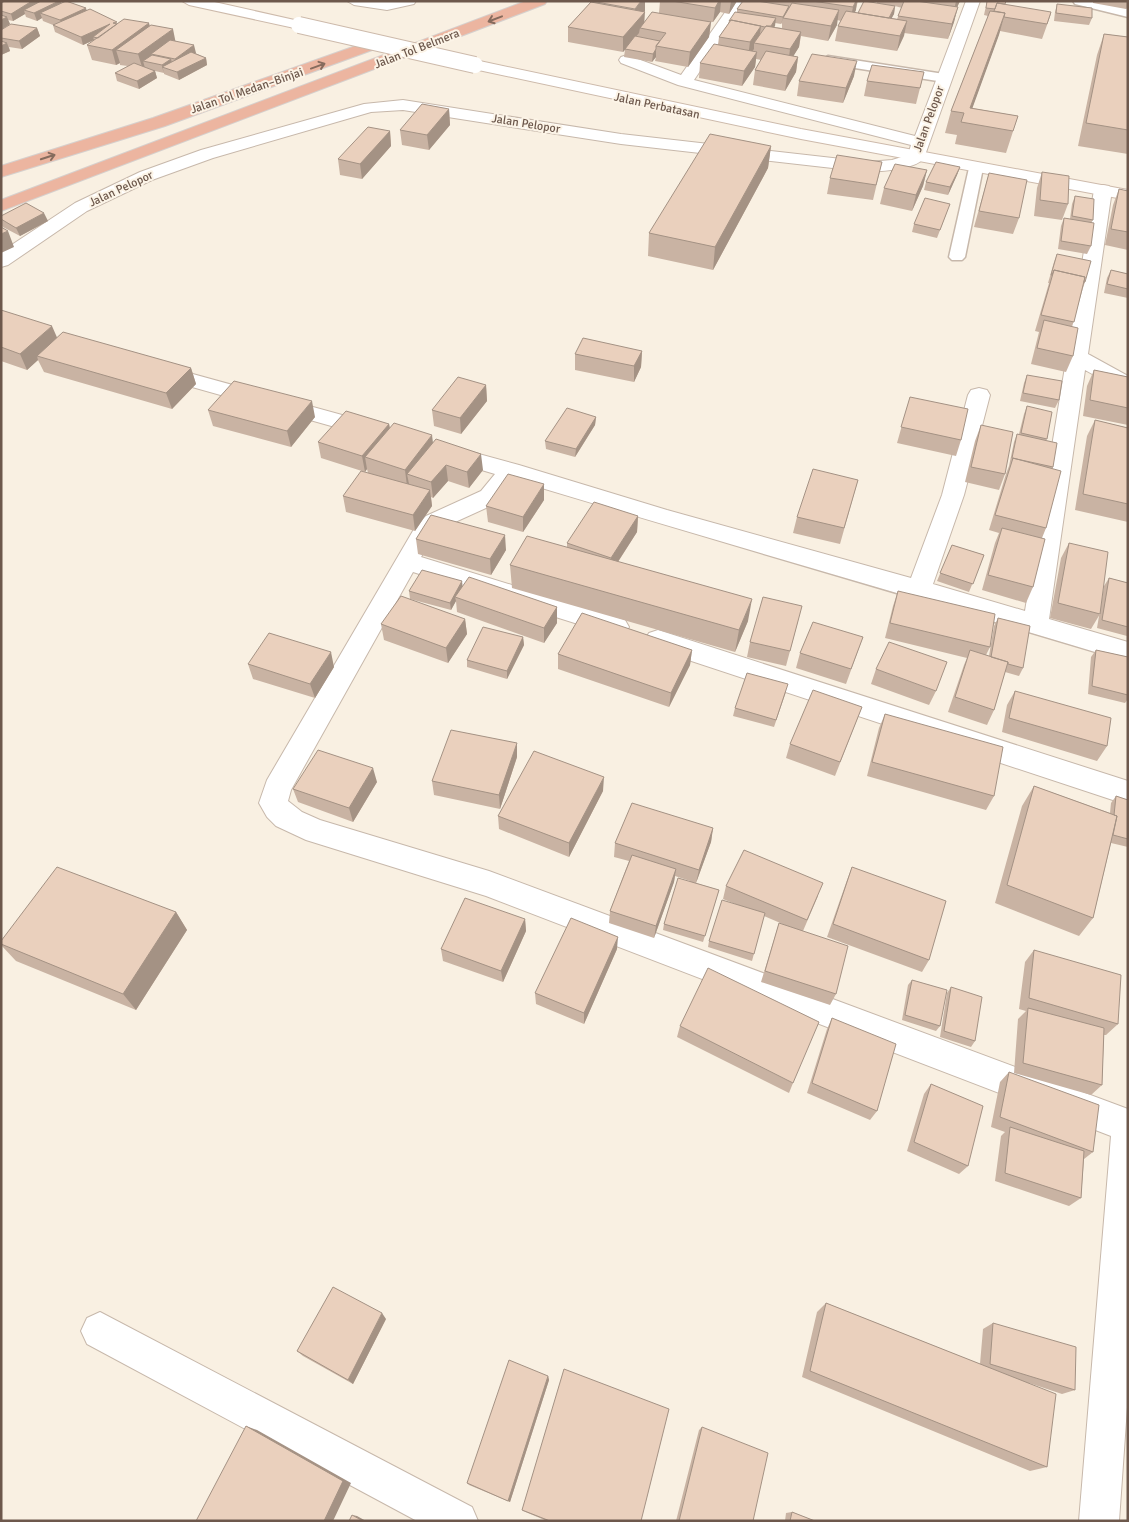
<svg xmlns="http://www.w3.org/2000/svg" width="1129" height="1522" font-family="Signika,sans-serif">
	<rect width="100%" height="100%" fill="#f9f0e2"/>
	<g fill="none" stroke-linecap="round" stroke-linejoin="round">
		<defs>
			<path id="lane" d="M1073 1H1095L1128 9V17L1075 4Z
				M828 56 944 74 951 78 944 82 823 63 822 60Z
				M976 164 981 165 983 168 965 257 962 260H952L949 257 969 168 971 165Z"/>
			<path id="street" d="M347 1H416L414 4 387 10 354 5Z
				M733 1H747L694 80 915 136 966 1H980L924 158C915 170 882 171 868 172L621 144 403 110 371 112 213 158 152 180 87 211 8 265 1 267V252L75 203 140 172 201 150 364 104 403 100 621 134 868 162 892 160 908 155 911 145 678 85 621 63 619 60 621 57 627 55 681 75Z
				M1103 185 1109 186 1112 190 1088 354 1128 376V392L1121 390 1085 370 1049 619 1128 642V662C925 600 719 542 515 480L497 503 442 528 434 536 421 557 625 620 629 627 625 634 616 636 413 572 291 790 288 801 302 812 320 820 489 871 1128 1109V1393L1119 1521H1079L1111 1136 486 896 306 840 276 826 267 817 259 803 267 780 417 524 426 516 481 491 495 474 438 457 435 452 438 447 446 445 519 465 667 510 911 578 942 495 968 395 971 390 979 388 987 390 990 395 964 495 933 584 1025 611 1094 190 1097 186Z
				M160 365 382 426 385 431 382 436 374 438 153 376 150 371 153 366Z
				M658 630 1128 781V805L649 647 645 640 649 633Z
				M100 1312 472 1507 478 1521H417L87 1344 81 1331 87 1318Z"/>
			<path id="secondary" d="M182 1H210L299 21 304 22 306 25 304 28 299 29 189 5Z
				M475 60 801 129 1128 190V200L801 139 469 68 467 65 469 62Z"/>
			<path id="highway" d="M526 1H547L545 4 1 211V200Z
				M378 38 383 40 386 43 383 46 165 126 1 177V166L153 118Z"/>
		</defs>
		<use href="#lane" stroke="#c7b8ab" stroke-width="3"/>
		<use href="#street" stroke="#c7b8ab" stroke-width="2"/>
		<use href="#secondary" stroke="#cdbaab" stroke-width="2"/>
		<use href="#highway" stroke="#d6d0cd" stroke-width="2"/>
		<use href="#lane" fill="#fff" fill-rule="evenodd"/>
		<use href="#street" fill="#fff" fill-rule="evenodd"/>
		<use href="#secondary" fill="#fff" fill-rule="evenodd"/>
		<use href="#highway" fill="#ecb5a0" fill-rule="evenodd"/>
		<defs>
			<path id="secondary-bridge" d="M299 25 475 65"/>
		</defs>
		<use href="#secondary-bridge" stroke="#cdbaab" stroke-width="18" stroke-linecap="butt"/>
		<use href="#secondary-bridge" stroke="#fff" stroke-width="16"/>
	</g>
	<path fill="#c9b3a3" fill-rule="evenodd" d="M1 1 62 3 87 10 117 24 149 26 196 53H195L206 58 207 65 179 80 164 74V73L155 71 157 78 139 89 117 81 115 73 128 66 120 65V63L116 65 92 60 87 45 94 40 83 45 55 32 53 25 43 21 42 18 37 21 26 17 25 14 13 21 8 20 10 24 1 30Z
		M590 1 645 11 644 12V22L659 13 660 1H737L729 14 720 12 713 22H711L709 37 688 67 655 61 656 57 652 62 624 57 625 50 623 52 568 42V27L590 3Z
		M743 1H858L855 12 858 13 877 3V1H960L957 7 954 22 948 39 904 33 897 51 835 41 838 26 841 21 837 20V25L828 41 801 36 799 47 793 56 798 57 796 72 785 91 753 85 755 70 761 60 756 59 755 67 742 86 699 78 700 63 718 45 719 37 728 24 729 21 737 12V9ZM895 6 902 8 897 19 891 18 894 14ZM775 23 781 24 782 23V28L774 27Z
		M987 1 1051 14 1042 39 1000 31 972 108 1018 116 1006 153 955 144 957 135 945 133 951 111 988 16 984 15Z
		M1093 1H1128V5L1126 9 1093 3Z
		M1057 4 1092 18 1089 25 1054 21 1055 12Z
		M37 28 40 36 22 49 9 47 10 51 1 55V30Z
		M1104 34 1128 37V154L1078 146 1097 55Z
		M924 72 916 104 864 96 867 81Z
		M854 76 843 103 797 96 799 81Z
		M449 109 450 125 429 150 402 145 400 130Z
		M390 131 391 146 362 179 340 175 338 159Z
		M771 146 768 168 713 270 648 256 649 233Z
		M882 162 873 200 827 194 830 178Z
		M960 167 957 175 948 195 924 190 926 182Z
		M927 170 923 186 912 211 880 204 884 188Z
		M1042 172 1068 204 1062 220 1034 216 1037 188Z
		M989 173 1019 218 1013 234 974 227Z
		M1119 189 1128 191V250L1105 245 1113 205Z
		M1075 196 1093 220 1091 223V246L1087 254 1058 249 1061 226 1064 218 1070 219 1072 204Z
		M947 212 937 238 912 232 914 224Z
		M1 216 48 221 20 236 1 226Z
		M1057 254 1085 282 1083 288 1072 327 1073 356 1066 372 1031 364 1039 332 1035 331 1049 283H1048L1054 262Z
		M1111 270 1128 274V298L1104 293 1107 278Z
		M1 310 57 338 191 368 196 384 172 409 44 372 38 360 27 370 1 361Z
		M642 351 641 367 634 382 575 370V354Z
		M1094 370 1128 377V425L1083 416 1087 386Z
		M1027 375 1059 400 1055 408 1020 401 1024 383Z
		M486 385 487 401 461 434 434 426 432 410Z
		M910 397 961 440 956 456 897 443Z
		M1027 406 1047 439 1046 440 1053 467 1046 528 1042 538 1033 587 1026 603 982 590 995 543 999 533 989 530 1006 474 1009 466 1014 442 1017 434H1019L1024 414Z
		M208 410 315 417 291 447 213 426Z
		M596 417 595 425 575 457 546 449 545 441Z
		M1095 420 1128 428V522L1075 510 1087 436Z
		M389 424 390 428 433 443 483 470 469 488 448 481 433 498 431 497 432 506 415 531 346 512 343 496 368 473 367 469 365 472 321 458 318 442Z
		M981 425 1005 474 999 490 965 482 975 441Z
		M858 480 840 544 793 533 797 517Z
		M544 500 523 532 488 522 486 506Z
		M638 516 637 532 618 562 748 621 735 652 512 588 510 565 567 547V543Z
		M416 539 506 550 491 575 418 554Z
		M1069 543 1100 614 1091 629 1050 618 1061 558Z
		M952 545 984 555 969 592 937 581Z
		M1109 578 1128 583V634L1127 636 1097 628 1104 586Z
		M463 587 557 607V623L544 643 457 612 456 601 451 610 410 599 409 591Z
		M898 591 990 647 986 655 989 656 994 626 998 618 1023 668 1019 676 1005 672 994 710 987 725 948 712 964 665 967 658 885 638 893 606Z
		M465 619 467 634 448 663 384 640 381 624Z
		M798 621 786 666 747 657 750 642Z
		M523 637 524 645 507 679 467 667V660Z
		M863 637 846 684 796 668 800 653Z
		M692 650 690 665 669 707 558 669V654Z
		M1096 650 1128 657V699L1125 703 1088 694 1091 657Z
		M248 664 334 667 315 698 253 679Z
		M876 669 936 691 929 705 871 684Z
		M1015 691 1107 746 1097 761 1002 732 1007 705Z
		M786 692 774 727 733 716 735 708Z
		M862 707 835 776 786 758 790 744Z
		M885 714 994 796 986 810 867 776 879 728Z
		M517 757 500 809 434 795 432 781Z
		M377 782 353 822 298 802 293 789Z
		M1034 786 1110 813 1111 803 1116 796 1128 800V847L1111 843 1093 918 1079 936 995 903 1022 806Z
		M603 791 569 857 499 829 498 816Z
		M713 828 711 842 696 883 719 890 703 942 663 930 664 924 690 881 675 876 674 882 654 938 609 923 610 911 629 861 614 857 615 843Z
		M852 867 929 960 922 972 827 937 847 880Z
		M726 886 818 896 803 931 836 994 830 1005 761 982 779 923 785 925 764 916 752 961 708 947 709 941 740 906 723 899Z
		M176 912 187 930 136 1010 16 961 1 945V941Z
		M525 919 526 931 503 982 443 961 441 949Z
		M617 949 584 1024 536 1004 535 993Z
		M1034 950 1118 1024 1106 1035H1104L1102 1085 1091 1095 1014 1073 1018 1019 1026 1011 1019 1009 1025 962Z
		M912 980 940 1026 936 1031 902 1020 908 985Z
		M951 987 975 1041 971 1047 940 1037 947 993Z
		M832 1018 877 1111 870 1120 807 1093 827 1029Z
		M680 1026 793 1083 789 1093 677 1037Z
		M1009 1072 1093 1152 1084 1159 1081 1198 1069 1206 995 1181 1001 1136 1005 1132 991 1127 1000 1082Z
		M931 1084 968 1166 959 1174 907 1151 924 1094Z
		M826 1303 980 1364 983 1329 993 1323 1075 1390 1062 1394 1029 1383 1047 1467 1030 1471 802 1377 817 1312Z
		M386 1319 353 1384 303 1356 297 1351Z
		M548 1376 549 1380 510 1502 469 1485 467 1483Z
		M702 1427 753 1521H676L699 1430Z
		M522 1510 641 1521H547L523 1511Z
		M792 1512 815 1521H785L786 1513Z"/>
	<path fill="#a49284" d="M32 1H43L24 10 25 14 13 21 11 14Z
		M59 1H61L63 8 40 13 42 18 37 21 34 13Z
		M641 1H645V11L634 24 635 9Z
		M719 1H721L720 12 713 22 715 8Z
		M731 1H737L729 14Z
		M856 1H857L856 10 850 22 853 7Z
		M956 1H960L953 16Z
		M789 6 788 14 783 18 781 24 783 17Z
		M895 6 894 14 886 29 888 21Z
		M958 7 954 22 948 39 952 24Z
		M86 8 88 16 63 28 60 20Z
		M839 10 837 25 828 41 831 26Z
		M645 12 644 27 640 28 639 33 623 52V37Z
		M1005 13 999 35 967 123 970 108Z
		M7 17 10 24 1 30V20Z
		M776 18 775 26 769 35 770 28Z
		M907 21 904 36 897 51 900 36Z
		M711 22 709 37 688 67 690 52Z
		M149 23 153 38 116 50 120 63 116 65 112 50Z
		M110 24 93 37 94 40 83 45 81 37Z
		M761 26 759 41 754 43V49L748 57 750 42Z
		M37 28 40 36 22 49 19 41Z
		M173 29 176 44 151 54 153 61H143L145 68 143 70 138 54Z
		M801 32 799 47 788 65 790 49Z
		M7 43 10 51 1 55V46Z
		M194 45 196 53 177 67 175 59Z
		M656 49V57L652 62 653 54Z
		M757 52 755 67 742 86 744 71Z
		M798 57 796 72 785 91 787 76Z
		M206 58 207 65 179 80 177 72Z
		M171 59 173 67H162L164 73 162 65Z
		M857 61 854 76 843 103 846 88Z
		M155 71 157 78 139 89 137 81Z
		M449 109 450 125 429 150 427 135Z
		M390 131 391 146 362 179 360 164Z
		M771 146 768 168 713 270 715 247Z
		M960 167 957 175 948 195 950 187Z
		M927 170 923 186 912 211 916 195Z
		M44 213 48 221 20 236 16 228Z
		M8 231 14 247 1 253V234Z
		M52 326 59 342 37 356 38 360 27 370 20 354Z
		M642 351 641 367 634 382V366Z
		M191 368 196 384 172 409 166 393Z
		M486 385 487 401 461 434 460 418Z
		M312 401 315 417 291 447 287 431Z
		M596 417 595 425 575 457 576 449Z
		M389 424 392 440 365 457 367 469 365 472 362 456Z
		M432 435 434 451 407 474 409 484 407 486 405 470Z
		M481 454 483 470 469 488 467 472Z
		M446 465 448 481 433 498 431 482Z
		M544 484V500L523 532V517Z
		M430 490 432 506 415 531 413 515Z
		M638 516 637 532 610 574 611 558Z
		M505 535 506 550 491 575 490 559Z
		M462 581 463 589 455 597 456 601 451 610 450 603Z
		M752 599 748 621 735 652 739 630Z
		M557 607V623L544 643V628Z
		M465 619 467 634 448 663 446 648Z
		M523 637 524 645 507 679V671Z
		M692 650 690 665 669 707 671 693Z
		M331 652 334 667 315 698 310 684Z
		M517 743V757L500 809 499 795Z
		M373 768 377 782 353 822 349 808Z
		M604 777 603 791 569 857V843Z
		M713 828 711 842 696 883 699 870Z
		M676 869 674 882 654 938 656 926Z
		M176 912 187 930 136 1010 123 994Z
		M525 919 526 931 503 982 501 971Z
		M618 937 617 949 584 1024V1013Z
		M382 1313 386 1319 353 1384 348 1380Z
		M548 1376 549 1380 510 1502 508 1501Z
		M246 1426 257 1430 351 1483 333 1521H324Z
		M352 1515 357 1516 366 1521H363Z"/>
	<path fill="#ead0bd" stroke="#a49284" d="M5 1H32L11 14 1 11V3Z
		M41 1H59L34 13 24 10Z
		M66 1 86 8 60 20 40 13Z
		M591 1H641L635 9Z
		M672 1H719L715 8Z
		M743 1H757L789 6 783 17 737 9Z
		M812 1H856L853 7Z
		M864 1 895 6 889 18 858 13Z
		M904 1H916L958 7 952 24 898 16Z
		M987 1H1006L1005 4 997 3 995 9 986 8Z
		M591 2 645 12 623 37 568 27Z
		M792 3 839 10 831 26 783 18Z
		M997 3 1051 12 1047 24 1004 17 1005 13 994 11Z
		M1057 4 1092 8V18L1056 13Z
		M90 9 117 22 113 23 117 24 98 38 93 37 110 24 81 37 53 25Z
		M846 11 907 21 900 36 838 26Z
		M990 11 1005 13 970 108 1018 116 1013 131 961 122 964 113 951 111Z
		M652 12 711 22 690 52 656 46 666 33 640 28Z
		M735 12 776 18 771 26H766L765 27 731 20 729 21Z
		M1 15 7 17 1 20Z
		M124 19 149 23 112 50 87 45Z
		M731 20 761 26 750 42 719 37Z
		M11 24 37 28 19 41 1 38V30Z
		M151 25 173 29 138 54 116 50Z
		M766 26 801 32 790 49 754 43Z
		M1104 34 1128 37V130L1086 123Z
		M635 36 660 41 656 46V49L653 54 625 49Z
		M170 40 194 45 175 59 151 54Z
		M1 41 7 43 1 46Z
		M714 44 757 52 744 71 700 63Z
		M766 51 798 57 787 76 755 70Z
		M191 52 206 58 177 72 162 67Z
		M812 54 857 61 846 88 799 81Z
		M152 55 171 59 162 65 143 61Z
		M134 63 155 71 137 81 115 73Z
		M872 65 924 72 920 88 867 81Z
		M422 104 449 109 427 135 400 130Z
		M368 127 390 131 360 164 338 159Z
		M710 134 771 146 715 247 649 233Z
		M837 155 882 162 876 185 830 178Z
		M936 162 960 167 950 187 926 182Z
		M895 164 927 170 916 195 884 188Z
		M1042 172 1069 176 1068 204 1040 200Z
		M989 173 1027 180 1019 218 979 211Z
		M1119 189 1128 191V232L1111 229Z
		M1075 196 1094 199 1093 220 1072 216Z
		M925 198 950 204 940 230 914 224Z
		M26 203 44 213 16 228 1 219V216Z
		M1064 218 1094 223 1091 246 1061 241Z
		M1 227 8 231 1 234Z
		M1057 254 1091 261 1085 282H1084L1085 277 1054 270 1052 275H1051Z
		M1054 270 1085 277 1074 322 1041 315Z
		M1111 270 1128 274V289L1107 284Z
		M1 310 52 326 20 354 1 347Z
		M1044 320 1078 328 1073 356 1037 348Z
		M63 332 191 368 166 393 37 356Z
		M583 338 642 351 634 366 575 354Z
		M1094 370 1128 377V408L1090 400Z
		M1027 375 1062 381 1059 400 1023 393Z
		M458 377 486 385 460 418 432 410Z
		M234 381 312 401 287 431 208 410Z
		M910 397 968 409 961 440 901 427Z
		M1027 406 1052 412 1047 439 1021 433Z
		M567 408 596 417 576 449 545 441Z
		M346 411 389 424 362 456 318 442Z
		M1095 420 1128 428V504L1083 494Z
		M394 423 432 435 405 470 365 457Z
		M981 425 1013 432 1005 474 971 467Z
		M1017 434 1057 443 1053 467 1012 458Z
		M436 439 481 454 467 472 446 465 431 482 407 474Z
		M1013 458 1061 471 1046 528 995 515Z
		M813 469 858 480 844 528 797 517Z
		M361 471 430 490 413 515 343 496Z
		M508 474 544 484 523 517 486 506Z
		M594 502 638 516 611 558 567 543Z
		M431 515 505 535 490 559 416 539Z
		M1002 528 1045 539 1033 587 988 575Z
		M527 536 752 599 739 630 510 565Z
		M1069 543 1108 552 1100 614 1058 603Z
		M952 545 984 555 973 584 940 573Z
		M422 570 462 581 450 603 409 591Z
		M469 577 557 607 544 628 455 597Z
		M1109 578 1128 583V627L1102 620Z
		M898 591 995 614 990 647 890 623Z
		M401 596 465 619 446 648 381 624Z
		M763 597 802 606 790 651 750 642Z
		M582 613 692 650 671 693 558 654Z
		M998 618 1030 626 1023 668 1008 664V662L991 657Z
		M813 622 863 637 851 669 800 653Z
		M483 627 523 637 507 671 467 660Z
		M269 633 331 652 310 684 248 664Z
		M889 642 947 662 936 691 876 669Z
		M970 650 1008 662 994 710 955 697Z
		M1096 650 1128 657V695L1092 686Z
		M747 673 788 684 776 720 735 708Z
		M813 690 862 707 840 762 790 744Z
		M1015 691 1111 718 1107 746 1009 718Z
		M885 714 1003 747 994 796 872 762Z
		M451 730 517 743 499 795 432 781Z
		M318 750 373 768 349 808 293 789Z
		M534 751 604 777 569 843 498 816Z
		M1034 786 1117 816 1093 918 1007 885Z
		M1116 796 1128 800V839L1113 835 1117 816 1114 815Z
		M632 803 713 828 699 870 615 843Z
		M744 850 823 883 807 920 726 886Z
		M632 855 676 869 656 926 610 911Z
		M57 867 176 912 123 994 1 944V941Z
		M852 867 946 901 929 960 833 924Z
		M678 878 719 890 705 936 664 924Z
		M465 898 525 919 501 971 441 949Z
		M722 900 765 913 754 954 709 941Z
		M571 918 618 937 584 1013 535 993Z
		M779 923 848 946 836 994 765 971Z
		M1034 950 1121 975 1118 1024 1029 998Z
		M708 968 819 1022 793 1083 680 1026Z
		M912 980 947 990 940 1026 905 1015Z
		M951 987 982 997 975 1041 944 1031Z
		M1028 1008 1104 1028 1102 1085 1023 1063Z
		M832 1018 896 1044 877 1111 812 1083Z
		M1009 1072 1099 1105 1093 1152 1000 1117Z
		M931 1084 983 1106 968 1166 914 1142Z
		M1010 1127 1084 1151 1081 1198 1005 1173Z
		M333 1287 382 1313 348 1380 297 1351Z
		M826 1303 1056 1394 1047 1467 810 1371Z
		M993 1323 1076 1347 1075 1390 990 1364Z
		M509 1360 548 1376 508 1501 467 1483Z
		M564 1369 669 1409 641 1521H550L522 1510Z
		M246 1426 343 1481 324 1521H196Z
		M702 1427 768 1453 753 1521H679Z
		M792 1512 815 1521H790Z
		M352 1515 363 1521H349Z"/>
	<defs><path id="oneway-shaft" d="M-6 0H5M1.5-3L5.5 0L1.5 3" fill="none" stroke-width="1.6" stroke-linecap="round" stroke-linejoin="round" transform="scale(1.25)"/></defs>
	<g stroke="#866b5d">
		<use href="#oneway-shaft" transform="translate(495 19) rotate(159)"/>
		<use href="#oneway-shaft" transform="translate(318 66) rotate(-20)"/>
		<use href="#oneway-shaft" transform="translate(48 157) rotate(-18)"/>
	</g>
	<g text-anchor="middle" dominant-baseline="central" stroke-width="4" stroke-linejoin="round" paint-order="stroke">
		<g font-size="12" fill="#6d584c" stroke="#fcf4e7">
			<text transform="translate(417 49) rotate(-21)">Jalan Tol Belmera</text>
			<text transform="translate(247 91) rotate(-19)">Jalan Tol Medan–Binjai</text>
			<text transform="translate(657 106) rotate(12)">Jalan Perbatasan</text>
			<text transform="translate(929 119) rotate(-70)">Jalan Pelopor</text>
			<text transform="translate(526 124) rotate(9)">Jalan Pelopor</text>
			<text transform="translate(121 189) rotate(-25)">Jalan Pelopor</text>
		</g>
	</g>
	<rect width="1129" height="1522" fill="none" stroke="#6d584c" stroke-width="5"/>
</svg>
